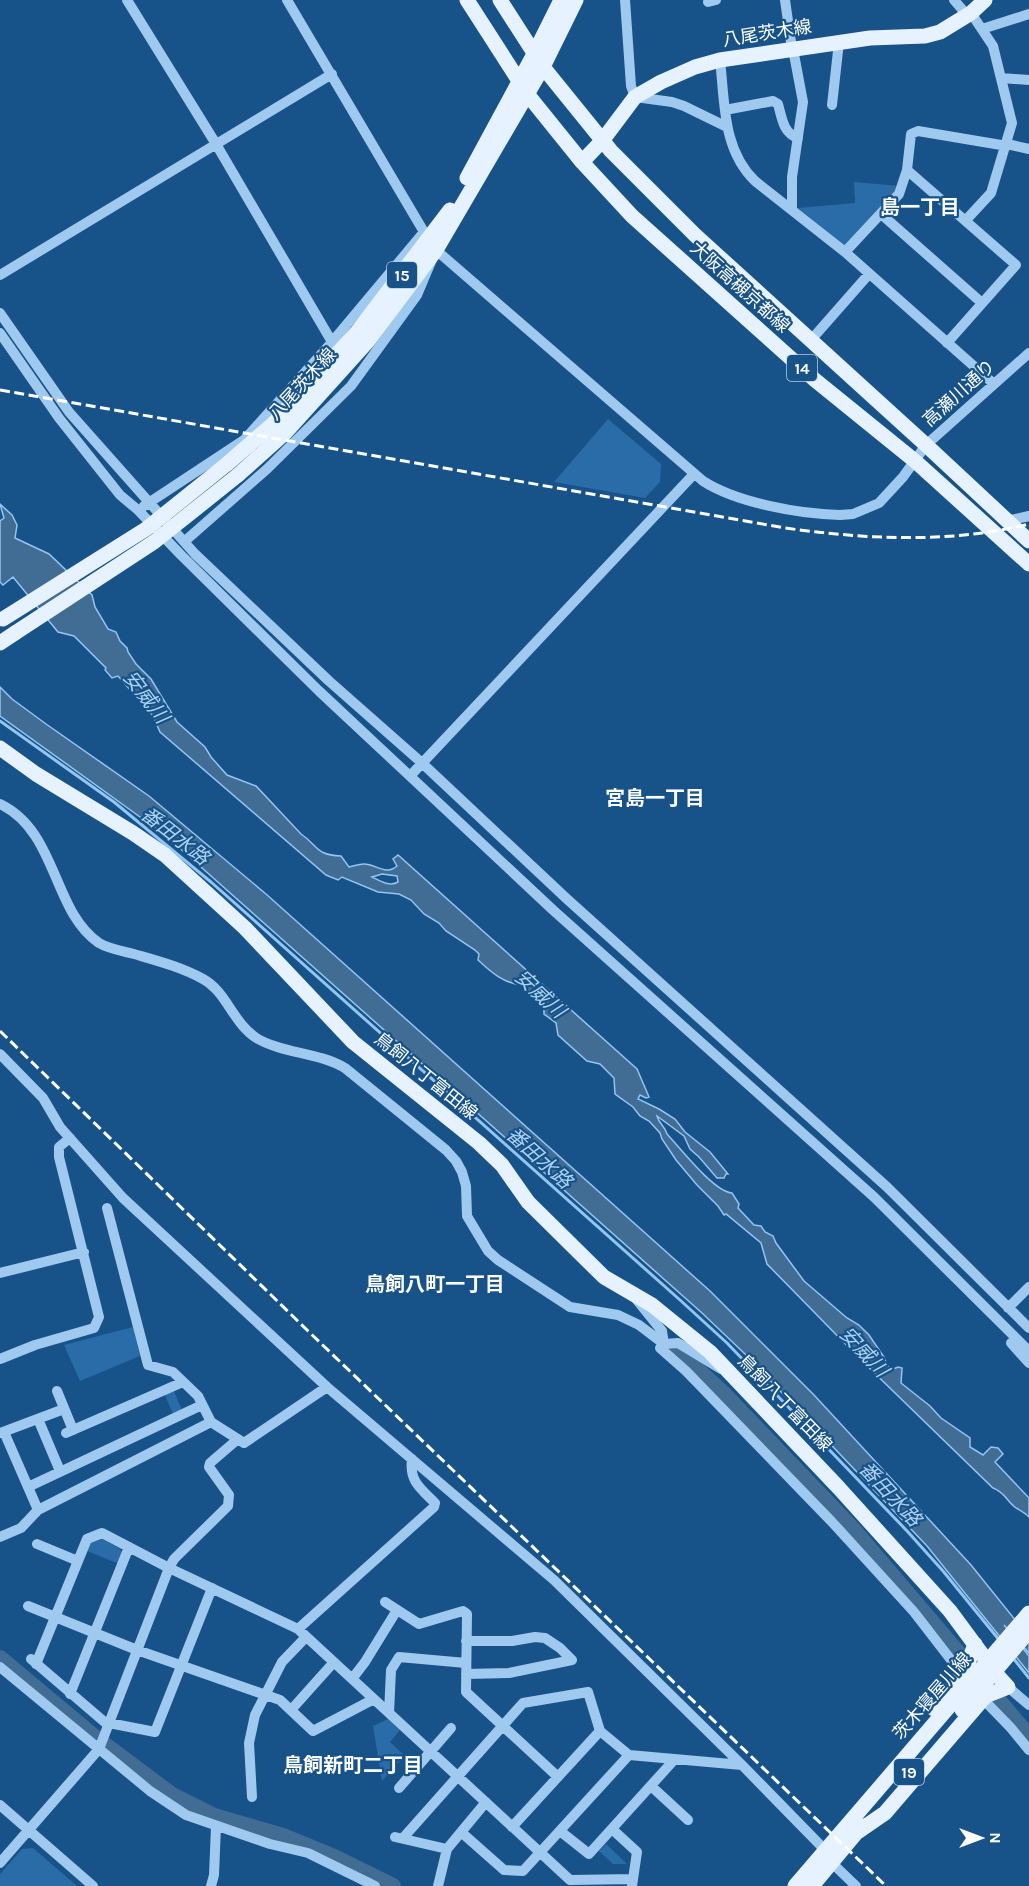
<svg xmlns="http://www.w3.org/2000/svg" width="1029" height="1886" font-family="Karla,'Noto Sans JP',sans-serif">
	<rect width="100%" height="100%" fill="#175289"/>
	<path fill="#2a6ca8" d="M854 182 900 186 851 244 844 245 798 208 855 203Z
		M608 419 661 464 660 482 645 498 554 482Z
		M133 1327 140 1356 80 1381 64 1345Z
		M173 1389 182 1410 173 1414 164 1393Z
		M100 1538 120 1549 123 1554 119 1564 85 1550 87 1543Z
		M388 1719 400 1730 390 1742 405 1756 382 1781 373 1726Z
		M606 1844 627 1864H613L599 1851Z
		M33 1848 77 1886H0V1874L22 1849Z"/>
	<path fill="#416c94" stroke="#92c5f1" stroke-width="1.5" fill-rule="evenodd" d="M0 504 12 515 17 525 15 538 49 554 92 595 95 607 108 629 116 632 120 641 127 648 128 652 136 664 151 679 177 722 205 747 211 757 227 775 256 786 301 834C319 846 315 855 341 856L349 867C354 866 359 864 364 864 376 864 386 876 397 866L393 859 398 855 637 1069 649 1097 646 1098 640 1095 638 1099 659 1109 675 1119 685 1132 710 1152 728 1174H726L724 1178H717L699 1157 690 1149 684 1136 657 1116C659 1124 665 1126 667 1134 680 1148 714 1192 732 1193L739 1204 738 1208 754 1225 761 1226 765 1232 773 1236 776 1243 804 1281 847 1318 859 1325 869 1335 884 1357 887 1365 891 1370 898 1367 902 1368 901 1383 930 1406 941 1418 970 1438V1447L983 1455 991 1447 998 1448 1003 1454 995 1462 1029 1498V1517C1025 1513 1021 1511 1016 1508 1007 1502 1005 1492 993 1488L861 1360 767 1264 761 1243 726 1214 724 1215 718 1206 697 1185 676 1160 662 1139 660 1133 649 1121 640 1116 633 1107 615 1094 614 1078 600 1064 587 1061 558 1035 556 1023 544 1014V1006L523 985C504 984 491 972 478 960L479 954 475 950 446 931 439 923 424 914 411 900 399 894 378 892 342 877 338 880 326 875 160 732 153 716 118 676 112 678 105 670 106 668 74 636 58 632 13 577 3 585 0 582V521L4 518ZM382 874 397 876 398 882C390 887 380 881 372 877Z
		M0 687 12 699 46 724 149 796 266 894 710 1291 814 1395 971 1565 1029 1637V1653L1004 1625 1029 1656V1673L927 1546 745 1354 702 1313 165 835 0 716Z"/>
	<g fill="none" stroke-linecap="round" stroke-linejoin="round">
		<path stroke="#92c5f1" stroke-width="3" d="M0 721 114 802 211 882 680 1300 727 1343 908 1532 943 1571 1000 1641
			M1013 1658 1029 1678"/>
		<path stroke="#416c94" stroke-width="16" d="M674 1348 724 1394 852 1528 1029 1736
			M0 1658 92 1735 172 1795 214 1816 283 1836 334 1857 393 1886"/>
		<path stroke="#9fc9ee" stroke-width="10" d="M127 0 216 144 332 342
			M625 0 631 86 635 97 672 102 684 106 727 127
			M785 0 792 49
			M954 0 967 15
			M708 2 716 0
			M982 29 1029 14
			M720 60C725 102 722 149 755 181L845 252 994 384
			M1001 78 1029 80
			M832 105 839 42
			M725 110 773 101 778 104C782 118 783 133 798 138
			M1007 144 1029 149
			M907 170 1016 265 947 343
			M792 210V177L803 102 793 49
			M881 214 982 303
			M966 220 991 193 1012 123 993 46 971 13
			M845 252 899 194 907 170 911 134 918 131 1007 146
			M0 275 332 74
			M0 313 69 412 195 554 329 681 422 763 567 899 887 1187 1029 1328
			M0 333 59 418 120 495 138 510 181 555 319 691 553 910 874 1197 1029 1351
			M811 340 869 274
			M144 506 244 440 332 342 424 232 287 0
			M1007 521 1029 516
			M185 541 267 469 351 386 417 295 436 250 703 481C737 503 800 514 840 515L853 514 879 503 903 477 926 445 1029 353
			M411 775 694 474
			M0 804C58 832 52 911 99 943 109 949 123 951 134 954 158 961 181 967 203 979 227 992 233 1024 258 1039 285 1054 318 1052 345 1068L446 1150 456 1161 462 1172 466 1186 467 1216 488 1251 498 1260 570 1307 618 1315 639 1325 664 1344 678 1343 721 1369
			M0 1054 43 1098 60 1127 123 1198 327 1387 554 1580 742 1765 826 1851
			M107 1208 148 1365 173 1372 198 1396 211 1422 244 1443 327 1387
			M0 1273 84 1252
			M637 1300 662 1331 664 1344 660 1348 686 1371 832 1522 914 1612 965 1678
			M1008 1308 1029 1287
			M1011 1343 1029 1363
			M0 1359 35 1345 94 1328 99 1317 59 1157V1147L70 1138
			M57 1391 73 1430
			M38 1419 60 1471
			M4 1432 38 1510
			M0 1433 64 1409
			M66 1433 183 1382
			M28 1487 202 1405
			M0 1537 21 1528 38 1510 211 1422
			M37 1544 78 1561
			M385 1602 419 1624 463 1611 467 1614 466 1692 558 1777
			M28 1606 137 1650 280 1700 313 1731 374 1699
			M298 1629 434 1507 435 1503C420 1488 409 1481 412 1459
			M466 1641H512L535 1637 545 1638 560 1648 572 1660
			M31 1659 108 1725
			M36 1664 87 1539 102 1533 169 1568 298 1629 570 1880 633 1879
			M0 1667 150 1791 186 1815 270 1844 308 1853 375 1886
			M466 1674 509 1673 572 1660
			M352 1679 365 1662 397 1610
			M1008 1687 1029 1705
			M70 1694 129 1547
			M979 1695 1011 1728 1029 1750
			M291 1710 334 1662
			M389 1713 391 1670 399 1657 466 1663
			M109 1723 155 1732 212 1588
			M651 1786 688 1820
			M399 1788 451 1728
			M252 1797 249 1743 255 1715 282 1662 306 1637
			M0 1805 93 1886
			M512 1827 600 1731
			M612 1829 637 1852 632 1886
			M560 1831 589 1854 674 1760
			M461 1832 504 1870 523 1871 629 1755
			M395 1837 447 1849
			M403 1838 523 1703 588 1692 600 1731 629 1755 742 1765
			M0 1863 99 1749 169 1568 174 1559 228 1506 229 1495 209 1467 210 1463 238 1439
			M832 1863 856 1886
			M211 1886 214 1875 216 1826
			M438 1886 447 1849 486 1802"/>
		<path stroke="#e6f2ff" stroke-width="15" d="M467 0 528 95 582 162 632 216 815 380 915 461 1029 564
			M500 0 543 67 611 151 695 235 926 445 1029 541
			M582 162 602 141 635 97 661 82 695 67 720 60 870 38 925 36 940 32 971 13 985 0
			M467 178 534 54 561 0
			M227 464 273 424 357 332 450 210
			M238 475 285 433 368 341 436 250 543 67 576 0
			M0 643 15 633
			M0 748 36 774 133 833 165 855 245 928 353 1042 479 1143 502 1165 528 1202 604 1277 652 1305 710 1352 838 1487 950 1611 998 1676 1008 1687 988 1695 983 1699 885 1813 856 1833
			M934 1709 965 1672 975 1644
			M795 1886 952 1703
			M812 1886 862 1826"/>
		<path stroke="#fff" stroke-width="3" stroke-dasharray="10 4.5" stroke-linecap="butt" d="M0 390 785 528C865 539 949 544 1029 524
			M0 1031 307 1330 886 1886"/>
		<path stroke="#e6f2ff" stroke-width="15" d="M3 619 146 529 227 464
			M15 633 154 542 238 475
			M952 1703 1029 1613
			M962 1710 1029 1631"/>
	</g>
	<g text-anchor="middle" dominant-baseline="central" stroke-width="4.5" stroke-linejoin="round" paint-order="stroke">
		<g fill="#175289" stroke="#b9cbdc" stroke-width="1.5">
			<rect x="387" y="262" width="30" height="26" rx="4.5"/>
			<rect x="787" y="355" width="30" height="26" rx="4.5"/>
			<rect x="894" y="1759" width="30" height="26" rx="4.5"/>
		</g>
		<g font-size="16" font-weight="bold" fill="#fff">
			<text x="402" y="275">15</text>
			<text x="802" y="368">14</text>
			<text x="909" y="1772">19</text>
		</g>
		<g font-size="18" fill="#fff" stroke="#175289">
			<text transform="translate(767 33) rotate(-9)">八尾茨木線</text>
			<text transform="translate(740 287) rotate(42)">大阪高槻京都線</text>
			<text transform="translate(302 384) rotate(-47)">八尾茨木線</text>
			<text transform="translate(959 393) rotate(-42)">高瀬川通り</text>
			<text transform="translate(426 1076) rotate(39)">鳥飼八丁富田線</text>
			<text transform="translate(785 1403) rotate(46)">鳥飼八丁富田線</text>
			<text transform="translate(932 1696) rotate(-49)">茨木寝屋川線</text>
		</g>
		<g font-size="20" font-weight="bold" fill="#fff" stroke="#175289">
			<text x="920" y="207">島一丁目</text>
			<text x="655" y="798">宮島一丁目</text>
			<text x="435" y="1284">鳥飼八町一丁目</text>
			<text x="353" y="1765">鳥飼新町二丁目</text>
		</g>
		<g font-size="20" font-style="italic" fill="#abd3f5" stroke="#175289">
			<text transform="translate(146 697) rotate(52)">安威川</text>
			<text transform="translate(175 836) rotate(38)">番田水路</text>
			<text transform="translate(540 994) rotate(43)">安威川</text>
			<text transform="translate(539 1158) rotate(42)">番田水路</text>
			<text transform="translate(864 1352) rotate(47)">安威川</text>
			<text transform="translate(890 1494) rotate(47)">番田水路</text>
		</g>
	</g>
	<g transform="translate(981 1838) rotate(90)" stroke="#175289" stroke-width="4.5" paint-order="stroke">
	<path d="M0-4.5L10 22L0 15L-10 22Z" fill="#ffffff"/>
	<text y="-9" font-size="16" font-weight="bold" text-anchor="middle" fill="#ffffff">N</text>
	</g>
</svg>
